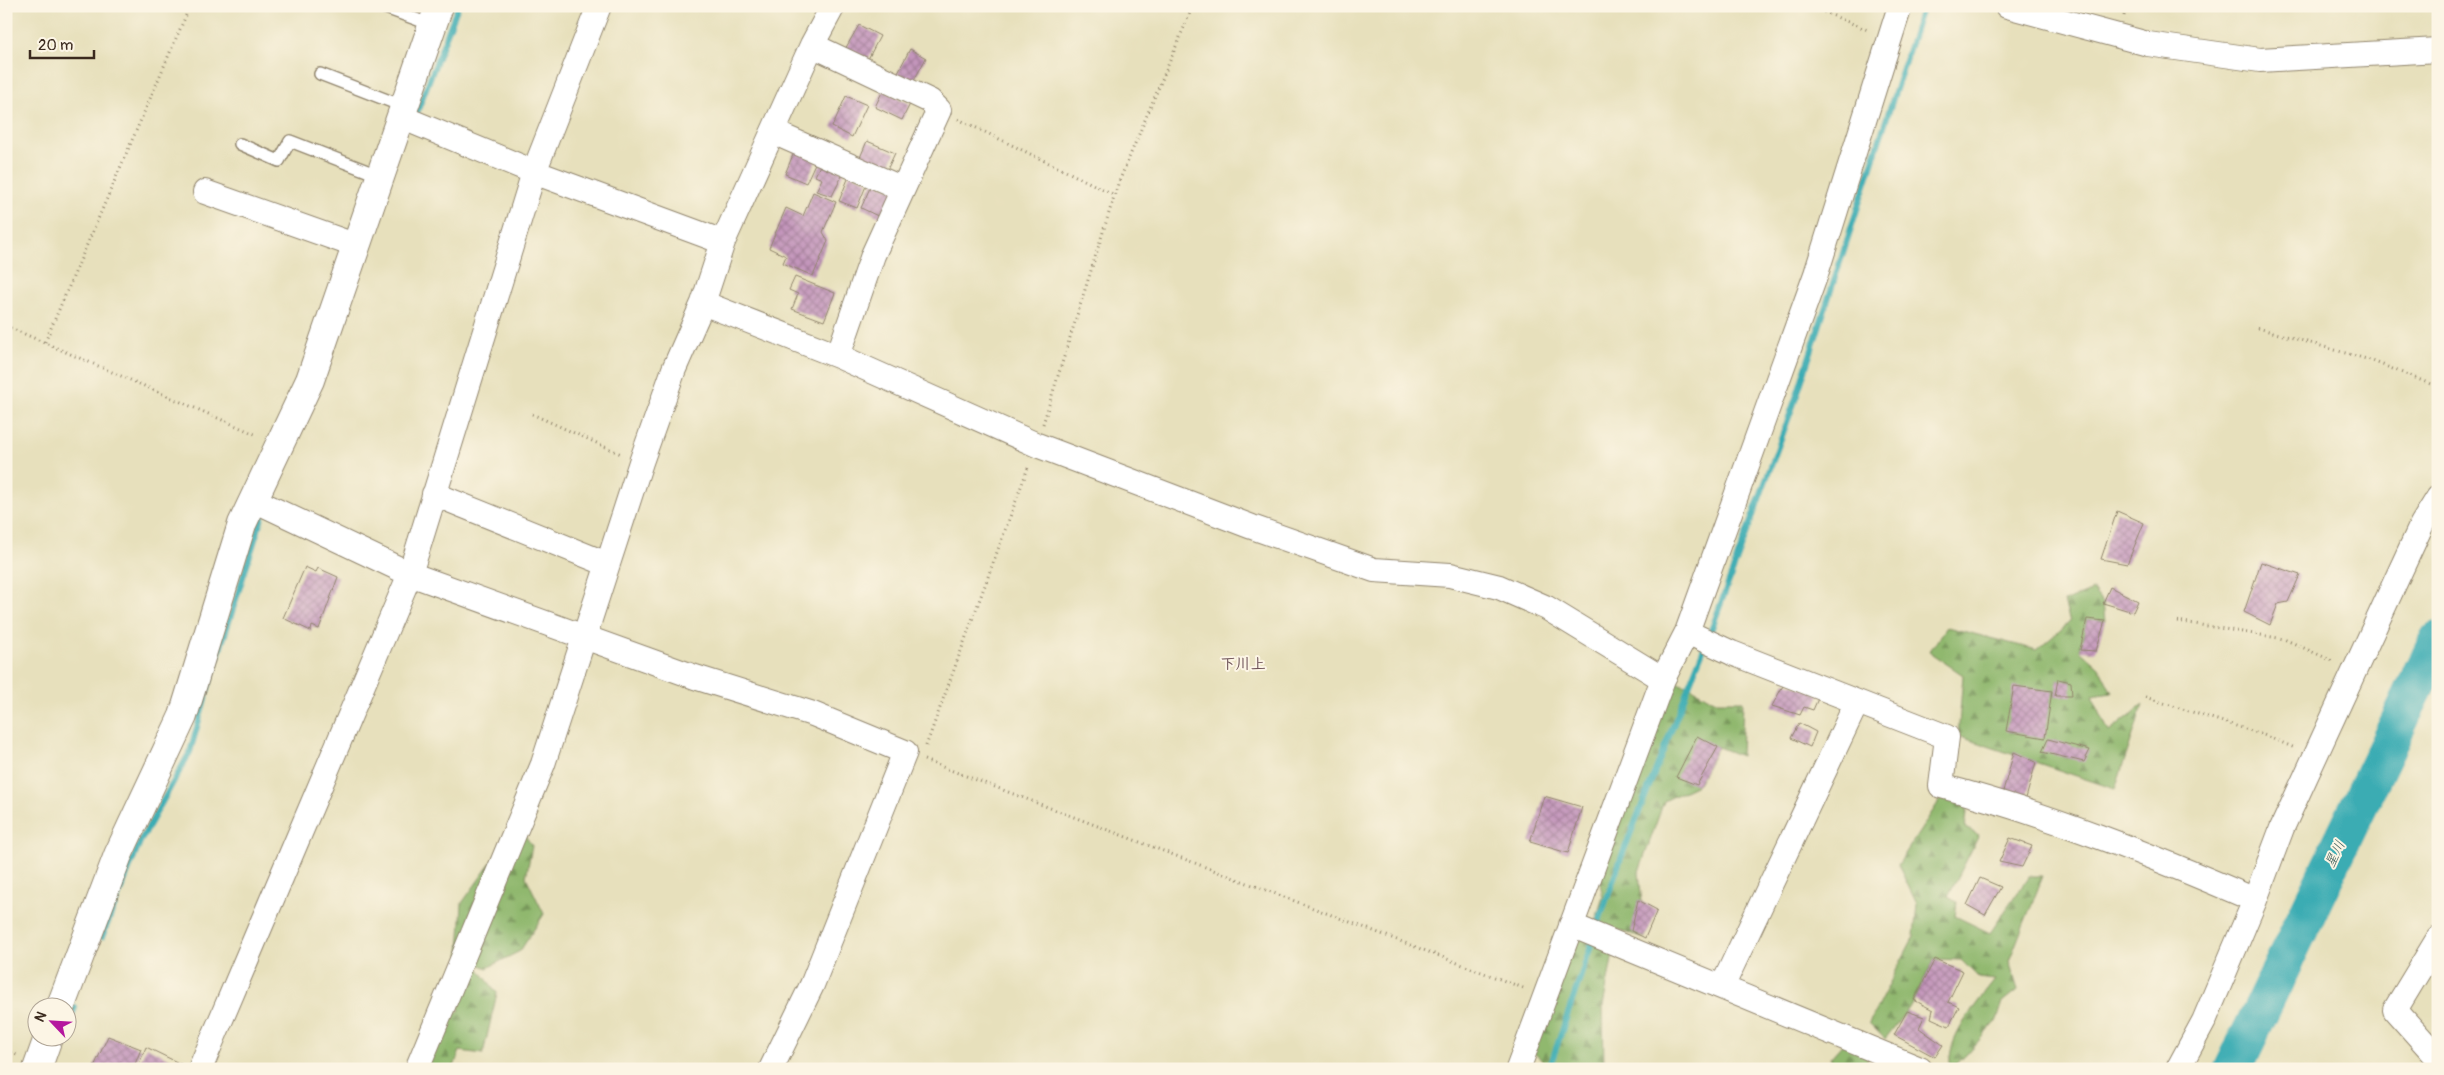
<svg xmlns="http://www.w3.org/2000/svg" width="2444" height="1075" font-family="Pangolin,'Klee One',sans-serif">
	<defs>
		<pattern id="forest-firs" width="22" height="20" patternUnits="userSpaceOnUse" patternTransform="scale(1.25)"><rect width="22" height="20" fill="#90b86e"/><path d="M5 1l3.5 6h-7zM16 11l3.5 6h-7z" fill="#77965a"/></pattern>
		<pattern id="building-cross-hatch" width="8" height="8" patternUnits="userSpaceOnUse" patternTransform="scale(1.25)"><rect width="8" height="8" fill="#c395bb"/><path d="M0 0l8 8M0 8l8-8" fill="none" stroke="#a07a97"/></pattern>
	</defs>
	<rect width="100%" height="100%" fill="#fcf5e5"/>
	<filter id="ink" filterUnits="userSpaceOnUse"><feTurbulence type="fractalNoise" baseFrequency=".02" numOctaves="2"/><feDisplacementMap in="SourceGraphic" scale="10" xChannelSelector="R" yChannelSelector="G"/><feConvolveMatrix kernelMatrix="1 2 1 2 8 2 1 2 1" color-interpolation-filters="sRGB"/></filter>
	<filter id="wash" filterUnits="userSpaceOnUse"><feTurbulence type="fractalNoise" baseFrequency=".0096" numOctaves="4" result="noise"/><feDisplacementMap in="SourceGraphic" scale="20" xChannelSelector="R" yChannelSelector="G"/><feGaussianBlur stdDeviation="1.12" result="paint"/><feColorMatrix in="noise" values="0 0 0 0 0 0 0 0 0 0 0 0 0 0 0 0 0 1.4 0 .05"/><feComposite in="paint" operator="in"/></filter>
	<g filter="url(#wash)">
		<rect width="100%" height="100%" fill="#e7e0bc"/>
		<path fill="url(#forest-firs)" stroke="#667146" d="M2093 590 2103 603 2105 621 2087 620 2080 650 2099 667 2112 693 2092 696 2109 732 2143 705 2115 789 1958 736 1963 675 1929 652 1947 627 2037 650 2070 622 2064 602Z
			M1663 679 1687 685 1714 701H1743L1741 756 1718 747 1697 785 1664 801 1639 872 1645 938 1595 922 1603 897 1597 870Z
			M1945 792 1968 804 1965 828 1979 835 1948 897 1957 902 1955 916 1990 933 2029 876H2043L2009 961 2018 990 2003 1002 1997 1020 1966 1055 1951 1069C1943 1041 1979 1001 1995 980L1979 978 1961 960 1935 959 1909 1008 1885 1039 1869 1023 1914 936 1917 904 1898 865Z
			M518 825 532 846 526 877 544 914 520 951 487 968 459 954 462 903Z
			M1589 936 1613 954 1603 1006 1604 1069H1551L1526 1045 1562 949Z
			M459 967 478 968 497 993 483 1054 460 1051 453 1069H421L432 1032 460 1010 450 990Z
			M1855 1030 1870 1047 1866 1069H1831V1057Z"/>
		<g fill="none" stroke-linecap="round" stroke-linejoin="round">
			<path stroke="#3aacb3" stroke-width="6" d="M417 112 458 6
				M1709 636 1797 395 1923 6
				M1596 930 1621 858 1705 645
				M102 937 140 842 190 752 210 681 264 511
				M68 1027 75 1007
				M52 1069 63 1038
				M1549 1069 1593 940"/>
			<path stroke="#3aacb3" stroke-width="38" d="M2233 1069 2438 640"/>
		</g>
		<g id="blocks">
			<path fill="url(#building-cross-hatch)" d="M859 25 880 36 866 63 844 51Z
				M910 49 926 58 911 86 895 78Z
				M883 90 910 104 902 120 875 107Z
				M846 96 867 105 852 137 832 127Z
				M867 141 895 153 886 172 859 160Z
				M795 150 817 159 806 183 785 174Z
				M822 161 844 172 832 196 816 191 822 179 815 176Z
				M850 174 868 181 857 208 839 201Z
				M873 181 895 191 882 218 861 208Z
				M813 192 836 202 823 232 828 241 813 276 783 263 786 256 769 248 786 208 803 216Z
				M795 277 835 293 824 321 792 309 798 294 789 290Z
				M2117 511 2144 523 2127 564 2101 559Z
				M2261 562 2300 575 2288 602 2278 604 2270 625 2244 612Z
				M305 567 316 572 318 568 338 577 319 629 312 626 311 631 283 618Z
				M2110 587 2138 601 2133 612 2103 603Z
				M2087 619 2105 621 2096 651 2080 650Z
				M2058 679 2071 682 2072 696H2055Z
				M1785 682 1820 694 1813 710 1804 707 1800 715 1772 706Z
				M2014 686 2052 691 2045 738 2006 731Z
				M1799 723 1816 732 1810 747 1791 738Z
				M1697 736 1718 747 1697 785 1676 777Z
				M2048 739 2090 750 2084 762 2042 752Z
				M2014 752 2036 762 2025 802 2003 791Z
				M1544 796 1582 807 1568 853 1530 842Z
				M2010 838 2032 846 2022 867 1999 862Z
				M1980 878 2001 887 1985 915 1967 905Z
				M1638 900 1657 910 1645 938 1631 931Z
				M1935 959 1963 971 1948 1002 1959 1007 1949 1026 1931 1018 1933 1010 1914 1000Z
				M1907 1011 1924 1017 1919 1028 1943 1045 1935 1057 1894 1035Z
				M108 1036 141 1049 133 1069H93Z
				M146 1047 187 1067 186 1069H137Z"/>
		</g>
	</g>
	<g filter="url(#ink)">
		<use href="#blocks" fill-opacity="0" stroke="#91856d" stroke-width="1"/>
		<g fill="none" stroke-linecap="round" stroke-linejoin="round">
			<defs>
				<path id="lane" d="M380 6 432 25
					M320 74 405 107
					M240 144 279 161 290 141 380 176"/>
				<path id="street" d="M2007 6 2148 44 2260 60 2438 50
					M812 45 930 101 939 110 873 255 838 356
					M401 117 534 172 723 242
					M773 132 903 189
					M205 192 357 246
					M703 303 838 356 1037 445 1252 527 1374 570 1450 575 1499 587 1547 608 1663 679
					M434 494 607 564
					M254 500 410 574 695 677 813 714 905 752 812 985 771 1069
					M1687 632 1732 653 1947 737 1941 786C2048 814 2153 856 2255 900
					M1571 925 1920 1069
					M2438 939 2395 1010 2438 1058
					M1722 987 1857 702
					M200 1069 410 574 534 172 599 6
					M417 1069 543 764 641 462 674 369 703 303 723 242 812 45 833 6
					M1518 1069 1663 679 1687 632 1816 274 1900 6
					M2178 1069 2204 1021 2255 900 2282 828 2422 524 2438 498"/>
				<path id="secondary" d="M60 1008 118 855 183 716 242 524 310 380 439 6
					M37 1069 48 1038"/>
			</defs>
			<use href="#lane" stroke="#91856d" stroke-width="14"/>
			<use href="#street" stroke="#91856d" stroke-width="26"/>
			<use href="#secondary" stroke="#91856d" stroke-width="30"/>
			<path stroke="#91856d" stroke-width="3" stroke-dasharray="1 4" stroke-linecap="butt" d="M1810 6 1870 31
				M2124 16 2126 6
				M958 119 1115 195
				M6 326 257 435
				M2258 328 2370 360 2438 387
				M45 342 190 6
				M532 414 621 454
				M1043 424 1118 184 1193 6
				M2177 621 2284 639 2335 662
				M2145 697 2261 734 2295 748
				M926 746 1029 465
				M924 760 1526 989
				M6 1051 17 1055"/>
			<use href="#lane" stroke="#fff" stroke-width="11"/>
			<use href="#street" stroke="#fff" stroke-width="24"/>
			<use href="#secondary" stroke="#fff" stroke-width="28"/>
		</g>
	</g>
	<g text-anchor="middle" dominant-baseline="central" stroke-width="4" stroke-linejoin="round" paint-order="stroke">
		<g font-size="14" font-style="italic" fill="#3b5e5a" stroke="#fcf5e5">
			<text transform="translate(2335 854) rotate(-64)">星川</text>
		</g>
		<g font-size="15" font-weight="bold" fill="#6b4f55" stroke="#fcf5e5">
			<text x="1243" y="664">下川上</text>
		</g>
	</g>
	<rect width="2444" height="1075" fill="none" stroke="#fcf5e5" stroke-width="25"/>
	<g transform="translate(52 1022) rotate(295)"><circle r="24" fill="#fcf5e5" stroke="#afa495"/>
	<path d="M0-4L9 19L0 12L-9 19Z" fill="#b5179e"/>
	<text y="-8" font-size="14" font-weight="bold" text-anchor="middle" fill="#3b2a1e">N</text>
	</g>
	<path d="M30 50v8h64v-8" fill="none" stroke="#3b2a1e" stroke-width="2.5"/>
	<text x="38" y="50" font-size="15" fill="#3b2a1e" stroke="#fcf5e5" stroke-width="4" paint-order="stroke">20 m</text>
</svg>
